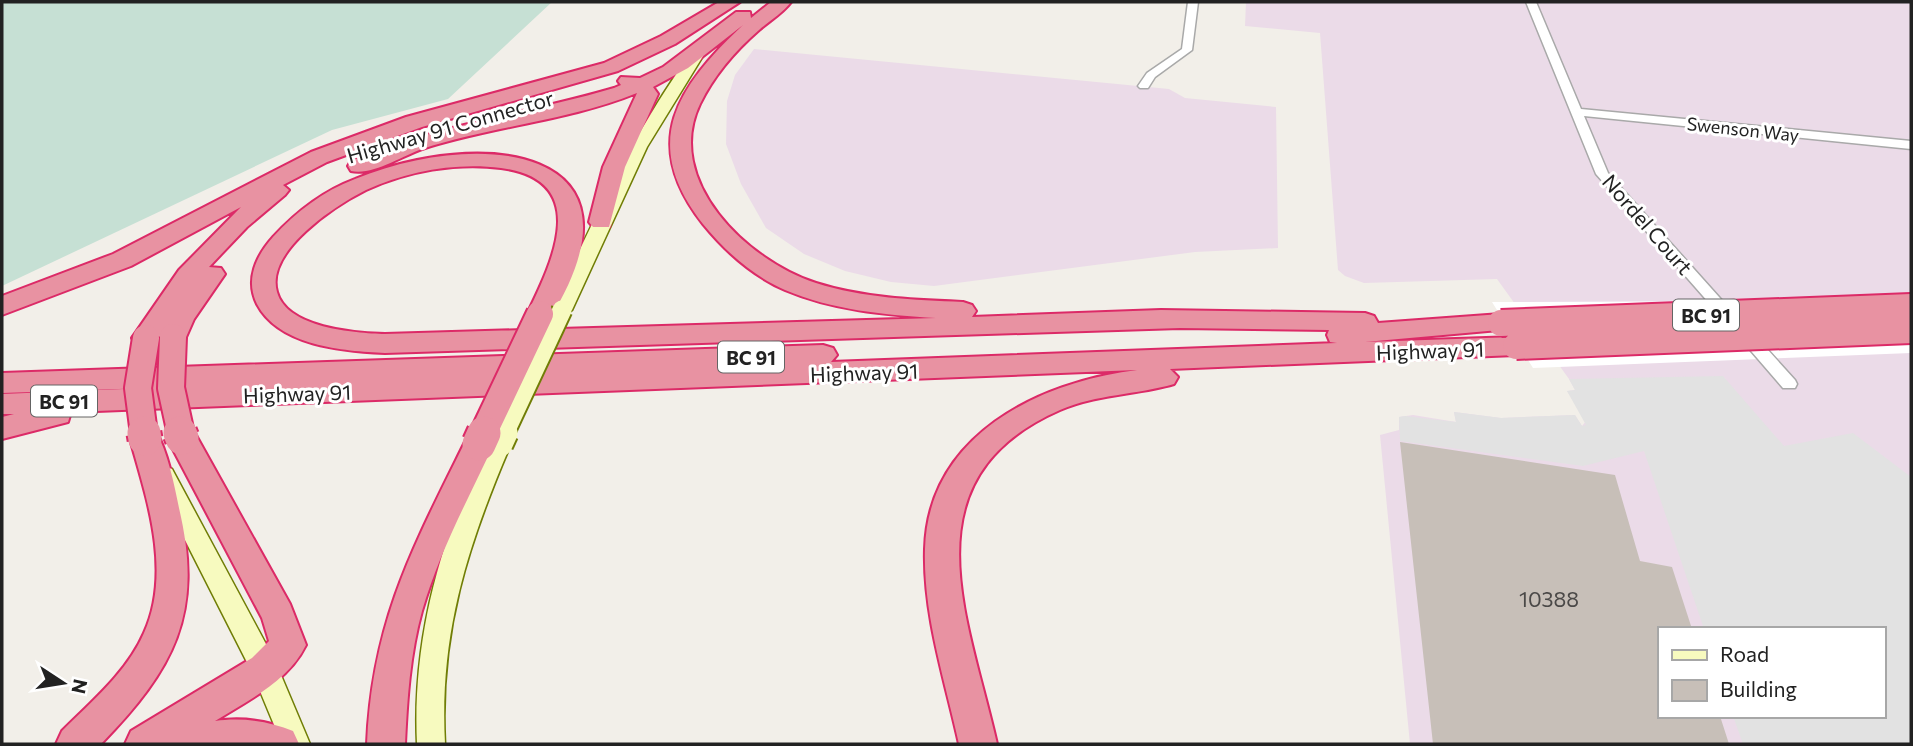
<svg xmlns="http://www.w3.org/2000/svg" width="1913" height="746" font-family="Commissioner,sans-serif">
	<rect width="100%" height="100%" fill="#f2efe9"/>
	<path fill="#ebdbe8" fill-rule="evenodd" d="M1246 2H1911V744H1410L1380 435 1399 430V417L1413 415 1456 422 1454 412 1501 418 1575 415 1582 426 1586 421 1567 391 1575 390 1569 379 1497 279 1364 283 1345 276 1338 270 1320 33 1245 26ZM1659 629H1883V716H1659Z
		M754 49 1169 89 1185 98 1276 107 1278 248 1195 252 934 286 891 282 845 271 804 254 766 228 741 184 726 144 727 101 735 75Z"/>
	<path fill="#c6e0d4" d="M2 2H552L448 99 332 130 2 286Z"/>
	<path fill="#e2e2e2" d="M1723 376 1784 446 1853 433 1911 477V744H1743L1733 716H1883V629H1704L1644 451 1583 466 1400 441 1399 417 1405 416 1456 422 1454 412 1501 418 1575 415 1582 426 1586 425 1567 391 1575 390 1569 379Z"/>
	<path fill="#fff" d="M1911 295V353L1533 368 1492 302 1765 301Z"/>
	<path fill="#c7bfb8" d="M1400 442 1615 475 1640 561 1672 567 1692 629H1659V716H1720L1729 744H1433Z"/>
	<g fill="none" stroke-linecap="round" stroke-linejoin="round">
		<defs>
			<path id="street" d="M1188 2H1198L1192 50 1155 77 1148 88H1140L1138 86 1147 73 1182 49Z
				M1526 2H1536L1581 109 1911 141V149L1584 116 1608 173 1736 316 1729 321 1724 320 1596 174Z
				M1744 328 1749 329 1795 380 1797 384 1795 388H1783L1739 337 1736 333Z"/>
			<path id="secondary" d="M696 52 703 56 647 147 572 310 562 317 555 315 552 310C593 221 633 133 691 53Z
				M500 436 508 438 511 444C468 544 439 633 445 744H417C412 639 441 530 492 438Z
				M164 466 172 469 275 661 310 744H282L253 674 152 475 156 469Z"/>
			<path id="highway" d="M719 2H740L675 44 618 71 422 127 327 162 283 185 289 190 285 195 247 227 209 267 221 268 225 274 194 319 183 344 173 346 163 344 160 338 156 345 146 347 136 345 132 338 179 270 241 207 131 266 2 315V296L113 254 311 152 406 117 604 63 661 36Z
				M771 2H791C783 13 769 21 759 30 735 51 714 75 700 104 663 181 748 261 816 283 863 298 914 300 963 302L972 305 976 311 972 317 1161 310 1365 313 1374 316 1378 323 1501 314 1510 317 1514 323 1510 329 1365 342 1516 337 1526 339 1530 346 1526 353 1516 355 1170 369 1178 377 1174 384C1136 395 1097 394 1060 410 903 479 969 619 997 744H959C945 680 923 615 925 549 928 436 1038 382 1137 370L71 412 68 422 2 439V417L14 414H2V394L148 388 2 393V373L823 345 833 348 837 355 831 362 1337 343 1330 342 1327 335 1329 330 1180 328 385 353C343 351 279 346 257 304 245 280 256 256 273 237 296 212 323 191 355 179 478 128 659 144 549 320L540 323 531 320 527 314C553 261 592 180 501 168 457 162 407 171 366 190 336 205 265 251 277 292 287 328 354 333 385 334L936 318C885 315 832 310 785 290 753 276 725 251 703 224 639 143 677 87 743 25L688 68 653 87 658 94 625 167 609 227H593L589 222 603 167 637 93C568 121 492 126 422 149 402 156 372 176 351 171L348 166 351 161C436 125 526 114 614 88L621 85 618 81 621 77 640 78 663 67 736 12H750L751 18Z
				M182 427 193 430 290 604 306 645C288 682 248 700 215 721 241 717 269 721 293 731L299 744H125L131 731 252 658 269 641 262 618 167 438 171 430Z
				M145 428 156 431C168 454 174 483 179 508 204 614 174 669 101 744H56L62 731C91 702 127 672 144 633 172 572 147 499 130 439L134 431Z
				M479 433 490 436 494 444C468 499 439 553 422 611 410 654 407 700 405 744H367C372 623 412 549 464 444L468 436Z"/>
		</defs>
		<use href="#street" stroke="#a9a9a9" stroke-width="3"/>
		<use href="#secondary" stroke="#707d05" stroke-width="3"/>
		<use href="#highway" stroke="#dc2a67" stroke-width="4"/>
		<use href="#street" fill="#fff" fill-rule="evenodd"/>
		<use href="#secondary" fill="#f7fabf" fill-rule="evenodd"/>
		<use href="#highway" fill="#e892a2" fill-rule="evenodd"/>
		<defs>
			<path id="secondary-bridge-far1" d="M504 434 562 310"/>
			<path id="secondary-bridge" d="M500 444 505 433"/>
			<path id="highway-bridge-far1" d="M1501 323 1911 307
				M173 337 171 388 181 434
				M1516 346 1911 330
				M144 434 138 388 146 338
				M483 434 540 314"/>
			<path id="highway-bridge" d="M144 433 145 439
				M180 433 182 438
				M479 444 484 433"/>
		</defs>
		<use href="#secondary-bridge-far1" stroke="#707d05" stroke-width="23" stroke-linecap="butt"/>
		<use href="#secondary-bridge" stroke="#707d05" stroke-width="29" stroke-linecap="butt"/>
		<use href="#highway-bridge-far1" stroke="#dc2a67" stroke-width="30" stroke-linecap="butt"/>
		<use href="#highway-bridge" stroke="#dc2a67" stroke-width="37" stroke-linecap="butt"/>
		<use href="#secondary-bridge-far1" stroke="#f7fabf" stroke-width="19"/>
		<use href="#secondary-bridge" stroke="#f7fabf" stroke-width="25"/>
		<use href="#highway-bridge-far1" stroke="#e892a2" stroke-width="26"/>
		<use href="#highway-bridge" stroke="#e892a2" stroke-width="33"/>
	</g>
	<g text-anchor="middle" dominant-baseline="central" stroke-width="6" stroke-linejoin="round" paint-order="stroke">
		<g font-size="18" fill="#222" stroke="#fff">
			<text transform="translate(1743 129) rotate(6)">Swenson Way</text>
		</g>
		<g fill="#fff" stroke="#646464" stroke-width="2">
			<rect x="1673" y="299.5" width="66" height="31" rx="5"/>
			<rect x="718" y="341.5" width="66" height="31" rx="5"/>
			<rect x="31" y="385.5" width="66" height="31" rx="5"/>
		</g>
		<g font-size="19" font-weight="bold" fill="#222">
			<text x="1706" y="315">BC 91</text>
			<text x="751" y="357">BC 91</text>
			<text x="64" y="401">BC 91</text>
		</g>
		<g font-size="21" fill="#222" stroke="#fff">
			<text transform="translate(450 126) rotate(-16)">Highway 91 Connector</text>
			<text transform="translate(1648 224) rotate(49)">Nordel Court</text>
			<text transform="translate(1430 350) rotate(-2)">Highway 91</text>
			<text transform="translate(864 372) rotate(-2)">Highway 91</text>
			<text transform="translate(297 393) rotate(-2)">Highway 91</text>
		</g>
		<g font-size="21" fill="#4b4948">
			<text x="1549" y="598">10388</text>
		</g>
	</g>
	<rect width="1913" height="746" fill="none" stroke="#222222" stroke-width="7"/>
	<rect x="1658" y="627" width="228" height="91" fill="#ffffff" stroke="#a7a7a7" stroke-width="2"/>
	<rect x="1672" y="650" width="35" height="10" fill="#f7fabf" stroke="#a7a7a7" stroke-width="2"/>
	<text x="1720" y="662" font-size="21" fill="#222222">Road</text>
	<rect x="1672" y="680" width="35" height="21" fill="#c7bfb8" stroke="#a7a7a7" stroke-width="2"/>
	<text x="1720" y="697" font-size="21" fill="#222222">Building</text>
	<g transform="translate(63 683) rotate(102)" stroke="#ffffff" stroke-width="5" paint-order="stroke">
	<path d="M0-5L12 26L0 18L-12 26Z" fill="#222222"/>
	<text y="-10" font-size="19" font-weight="bold" text-anchor="middle" fill="#222222">N</text>
	</g>
</svg>
